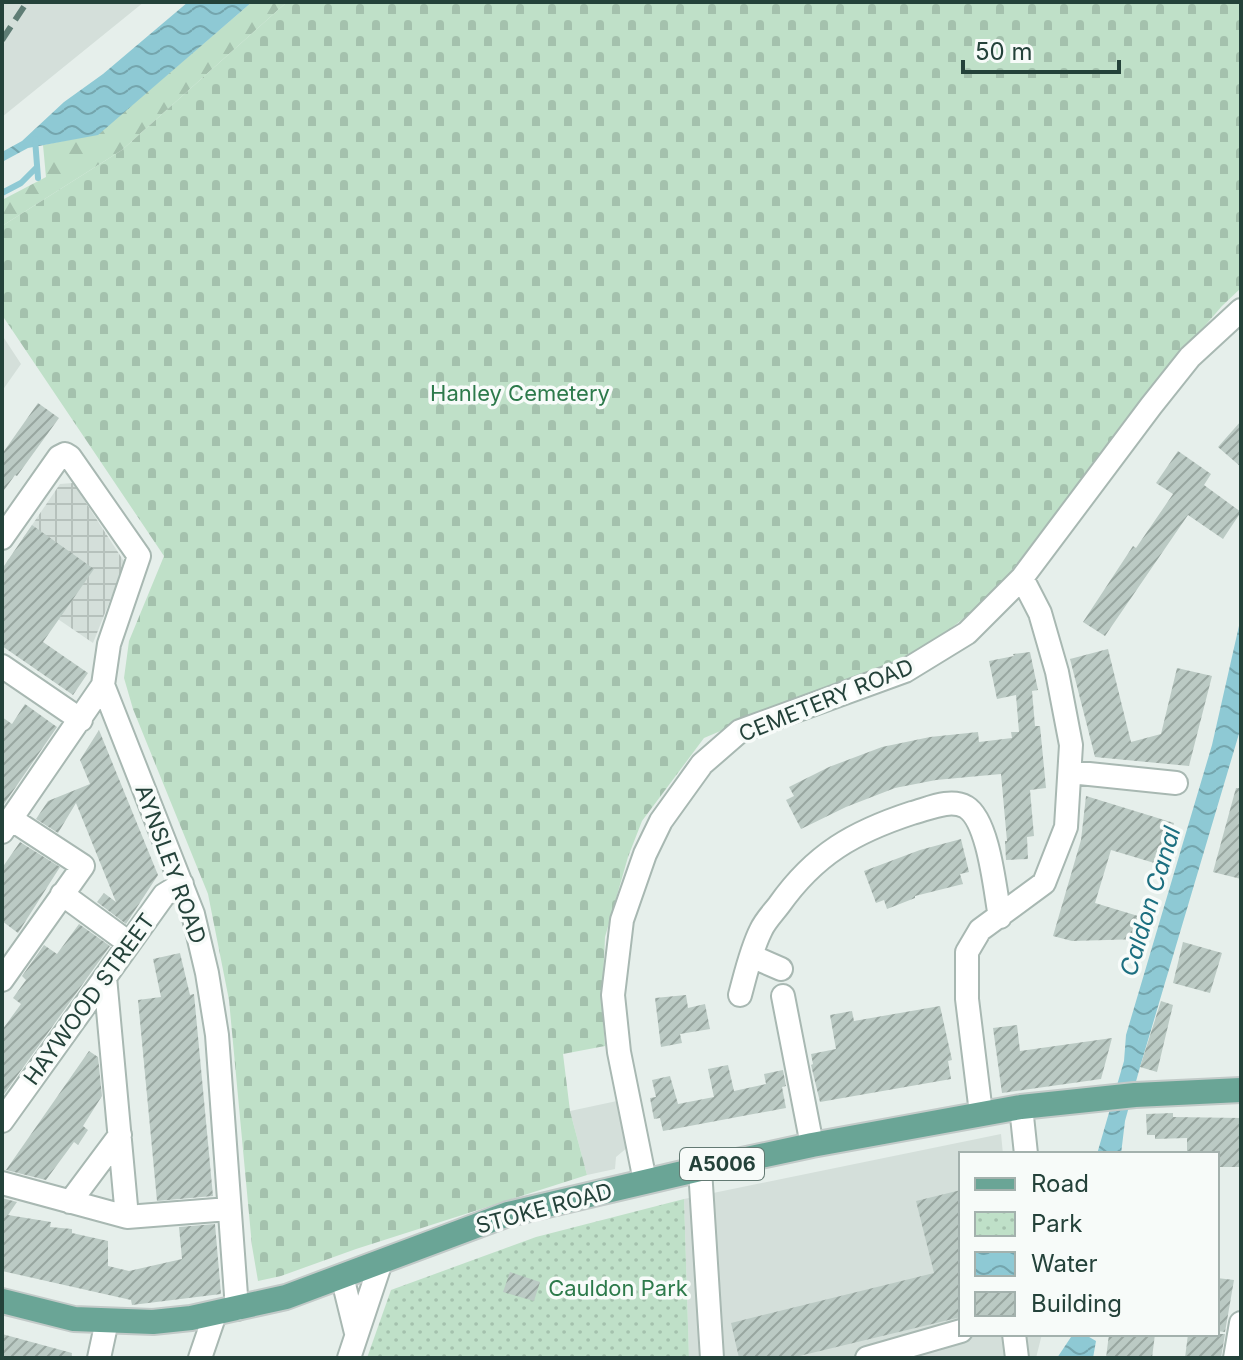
<svg xmlns="http://www.w3.org/2000/svg" width="1243" height="1360" font-family="Inter,sans-serif">
	<defs>
		<pattern id="industrial-grid" width="8" height="8" patternUnits="userSpaceOnUse" patternTransform="scale(2)"><rect width="8" height="8" fill="#d4dfda"/><path d="M0 4h8M4 0v8" fill="none" stroke="#b6c1bc"/></pattern>
		<pattern id="forest-firs" width="22" height="20" patternUnits="userSpaceOnUse" patternTransform="scale(2)"><rect width="22" height="20" fill="#bfe0c8"/><path d="M5 1l3.5 6h-7zM16 11l3.5 6h-7z" fill="#a4c1ad"/></pattern>
		<pattern id="cemetery-stones" width="16" height="16" patternUnits="userSpaceOnUse" patternTransform="scale(2)"><rect width="16" height="16" fill="#bfe0c8"/><path d="M2 7V4a2 2 0 0 1 4 0v3zM10 15v-3a2 2 0 0 1 4 0v3z" fill="#a4c1ad"/></pattern>
		<pattern id="park-dots" width="8" height="8" patternUnits="userSpaceOnUse" patternTransform="scale(2)"><rect width="8" height="8" fill="#bfe0c8"/><path d="M2 2h.1M6 6h.1" fill="none" stroke="#a4c1ad" stroke-width="1.8" stroke-linecap="round"/></pattern>
		<pattern id="water-waves" width="16" height="10" patternUnits="userSpaceOnUse" patternTransform="scale(2)"><rect width="16" height="10" fill="#8ec9d4"/><path d="M0 5q4-4 8 0t8 0" fill="none" stroke="#74a5ad"/></pattern>
		<pattern id="building-hatch" width="6" height="6" patternUnits="userSpaceOnUse" patternTransform="scale(2)"><rect width="6" height="6" fill="#bbcac4"/><path d="M-1 1l2-2M0 6l6-6M5 7l2-2" fill="none" stroke="#98a6a0"/></pattern>
	</defs>
	<rect width="100%" height="100%" fill="#e6efeb"/>
	<path fill="#d4dfda" d="M2 2H144L2 117Z
		M2 335 21 364 2 391Z
		M617 1101 628 1147 616 1157 615 1169 587 1175 570 1111Z
		M1001 1134 1003 1154H961V1334H1042L1036 1358H689L684 1199Z"/>
	<path fill="url(#industrial-grid)" d="M73 483 125 563 93 643 2 581V569L60 484Z"/>
	<path fill="url(#forest-firs)" d="M252 2H287L122 150 2 226V200L46 177 43 145 98 134Z"/>
	<path fill="url(#cemetery-stones)" d="M287 2H1241V288L1222 306 1153 386 1002 583 969 614 935 641 895 664 784 704 704 738 642 821 628 857 605 937 602 1004 605 1046 563 1054 570 1111 587 1175 356 1249 281 1276 258 1281 252 1246 229 1000 208 894 133 709 124 678 129 641 164 556 2 315V226L122 150Z"/>
	<path fill="url(#park-dots)" d="M684 1199 689 1358H367L391 1290 536 1237Z"/>
	<path fill="url(#water-waves)" d="M188 2H252L98 135 28 148 2 162V152L22 141 64 102 103 74Z
		M1241 617V727L1140 1067 1125 1121 1121 1154H1097L1124 1061 1126 1035 1212 745Z
		M1073 1334H1084L1096 1341 1093 1358H1057Z"/>
	<g fill="none" stroke-linecap="round" stroke-linejoin="round">
		<path stroke="#8ec9d4" stroke-width="6" d="M35 139 38 178
			M2 193 21 183 37 167"/>
	</g>
	<path fill="url(#building-hatch)" d="M38 403 59 418 17 476 15 475 2 493V454Z
		M1241 421V467L1218 447Z
		M1178 451 1211 474 1204 485 1241 512 1223 539 1188 515 1105 636 1083 622 1133 546 1136 548 1173 494 1156 483Z
		M32 525 94 569 43 642 88 673 73 695 2 646V569Z
		M1108 649 1131 742 1161 734 1177 668 1212 676 1189 766 1095 757 1070 659Z
		M1030 652 1038 690 1032 691 1035 726H1040L1046 788 1030 790 1034 836 1027 837 1028 859 1006 860 1005 841H1007L1001 774 936 780 895 788 846 807 801 829 786 800 794 796 789 787 829 767 882 747 930 737 978 732 979 742 1012 738 1011 732H1019L1016 695 997 699 989 661 1014 656 1013 654Z
		M25 704 57 727 2 807V717L12 724Z
		M99 730 158 875 126 924 97 902 104 893 116 902 76 803 58 833 36 819 48 801 90 784 80 760Z
		M1236 788H1241V879L1213 872Z
		M1086 796 1174 823 1161 865 1111 850 1095 903 1148 919 1142 939 1072 941 1053 936 1081 840Z
		M961 839 969 872 960 874 963 884 915 896V898L887 909 884 900 876 903 864 871 920 850Z
		M20 842 60 867 18 933 2 921V868Z
		M79 924 110 946 2 1097V1030L21 1004 13 998 26 980 22 976 44 945 57 954Z
		M1183 942 1222 953 1210 993 1173 983Z
		M180 953 190 995 194 994 213 1196 157 1201 138 1000 161 997 153 959Z
		M686 995 688 1008 705 1004 710 1029 680 1034 682 1043 661 1047 655 998Z
		M1161 1001 1173 1005 1157 1072 1140 1067Z
		M940 1006 952 1060 948 1061 951 1079 820 1102 811 1065 813 1064 811 1054 836 1049 830 1015 852 1011 854 1021Z
		M1017 1025 1020 1051 1112 1038 1101 1079 1002 1093 993 1028Z
		M89 1051 98 1057 102 1096 83 1126 88 1130 78 1145 74 1142 46 1180 6 1170Z
		M728 1065 734 1091 766 1084 764 1074 783 1070 786 1086 782 1087 786 1108 663 1131 660 1118 654 1119 650 1098 656 1097 652 1080 670 1076 678 1104 714 1097 708 1069Z
		M1173 1113V1117L1241 1118V1167H1217V1154H1187V1138L1155 1139V1135H1147L1146 1114Z
		M961 1190V1317L791 1358H739L731 1323 934 1273 916 1201Z
		M2 1198 17 1202 8 1215 51 1222 50 1227 72 1229V1233L108 1241V1266L129 1271 182 1259 179 1227 215 1224 221 1294 132 1305 131 1300 2 1271Z
		M510 1272 540 1282 534 1301 503 1292Z
		M1217 1278 1234 1280 1225 1332 1217 1331Z
		M2 1334 72 1353 71 1358H2Z
		M1109 1334H1155L1152 1358H1106Z
		M1188 1334H1225L1221 1358H1185Z"/>
	<g fill="none" stroke-linecap="round" stroke-linejoin="round">
		<defs>
			<path id="minor" d="M2 538 59 457 65 454 70 457 139 556 109 644 103 685 193 914 207 973 217 1035 237 1309
				M2 666 81 720
				M1070 772 1176 783
				M2 832 103 685
				M62 894 129 943
				M751 956 781 969
				M2 980 83 866 11 819
				M740 995C746 973 751 950 761 930 765 921 773 913 779 905 815 854 854 832 912 813 928 809 950 798 966 807 989 821 995 891 1000 917
				M783 996 812 1145
				M1021 1107 1026 1154
				M981 1113 967 999V952L980 930 1044 883 1066 827 1071 745 1057 672 1040 613 1022 578
				M2 1121 164 895 182 884
				M700 1169 712 1358
				M645 1181 619 1052 613 995 622 920 645 854 661 821 702 764 740 731 905 671 967 633 1022 578 1151 406 1190 357 1241 310
				M2 1183 127 1217 105 977
				M70 1202 120 1135
				M127 1217 229 1209
				M342 1276 356 1333
				M1014 1334 1017 1358
				M99 1358 107 1321
				M200 1358 215 1314
				M349 1358 381 1262
				M867 1358 961 1331
				M1235 1358 1241 1323"/>
			<path id="major" d="M2 1301 74 1319 153 1322 191 1318 286 1297 508 1214 700 1169 812 1145 1021 1107 1135 1095 1241 1090"/>
		</defs>
		<use href="#minor" stroke="#a8b8b2" stroke-width="26"/>
		<use href="#major" stroke="#c2cac8" stroke-width="28"/>
		<use href="#minor" stroke="#fff" stroke-width="22"/>
		<use href="#major" stroke="#6aa596" stroke-width="24"/>
		<path stroke="#5f7d75" stroke-width="6" stroke-dasharray="16 8" stroke-linecap="butt" d="M2 40 27 2"/>
	</g>
	<g text-anchor="middle" dominant-baseline="central" stroke-width="7" stroke-linejoin="round" paint-order="stroke">
		<rect fill="#f7fbf9" stroke="#637a73" stroke-width="2" x="680" y="1148" width="84" height="32" rx="6"/>
		<g font-size="20" font-weight="bold" fill="#24423a">
			<text x="722" y="1164">A5006</text>
		</g>
		<g font-size="22" fill="#2d7a4b" stroke="#f7fbf9">
			<text x="520" y="393">Hanley Cemetery</text>
			<text x="618" y="1288">Cauldon Park</text>
		</g>
		<g font-size="22" fill="#24423a" stroke="#f7fbf9">
			<text transform="translate(826 700) rotate(-22)">CEMETERY ROAD</text>
			<text transform="translate(171 864) rotate(70)">AYNSLEY ROAD</text>
			<text transform="translate(89 999) rotate(-54)">HAYWOOD STREET</text>
			<text transform="translate(544 1208) rotate(-15)">STOKE ROAD</text>
		</g>
		<g font-size="24" font-style="italic" fill="#1c6f80" stroke="#f7fbf9">
			<text transform="translate(1150 901) rotate(-73)">Caldon Canal</text>
		</g>
	</g>
	<rect width="1243" height="1360" fill="none" stroke="#24423a" stroke-width="8"/>
	<rect x="959" y="1152" width="260" height="184" fill="#f7fbf9" stroke="#a3b1ad" stroke-width="2"/>
	<rect x="975" y="1178" width="40" height="12" fill="#6aa596" stroke="#a3b1ad" stroke-width="2"/>
	<text x="1031" y="1192" font-size="24" fill="#24423a">Road</text>
	<rect x="975" y="1212" width="40" height="24" fill="url(#park-dots)" stroke="#a3b1ad" stroke-width="2"/>
	<text x="1031" y="1232" font-size="24" fill="#24423a">Park</text>
	<rect x="975" y="1252" width="40" height="24" fill="url(#water-waves)" stroke="#a3b1ad" stroke-width="2"/>
	<text x="1031" y="1272" font-size="24" fill="#24423a">Water</text>
	<rect x="975" y="1292" width="40" height="24" fill="url(#building-hatch)" stroke="#a3b1ad" stroke-width="2"/>
	<text x="1031" y="1312" font-size="24" fill="#24423a">Building</text>
	<path d="M963 60v12h156v-12" fill="none" stroke="#24423a" stroke-width="4"/>
	<text x="975" y="60" font-size="24" fill="#24423a" stroke="#f7fbf9" stroke-width="6" paint-order="stroke">50 m</text>
</svg>
